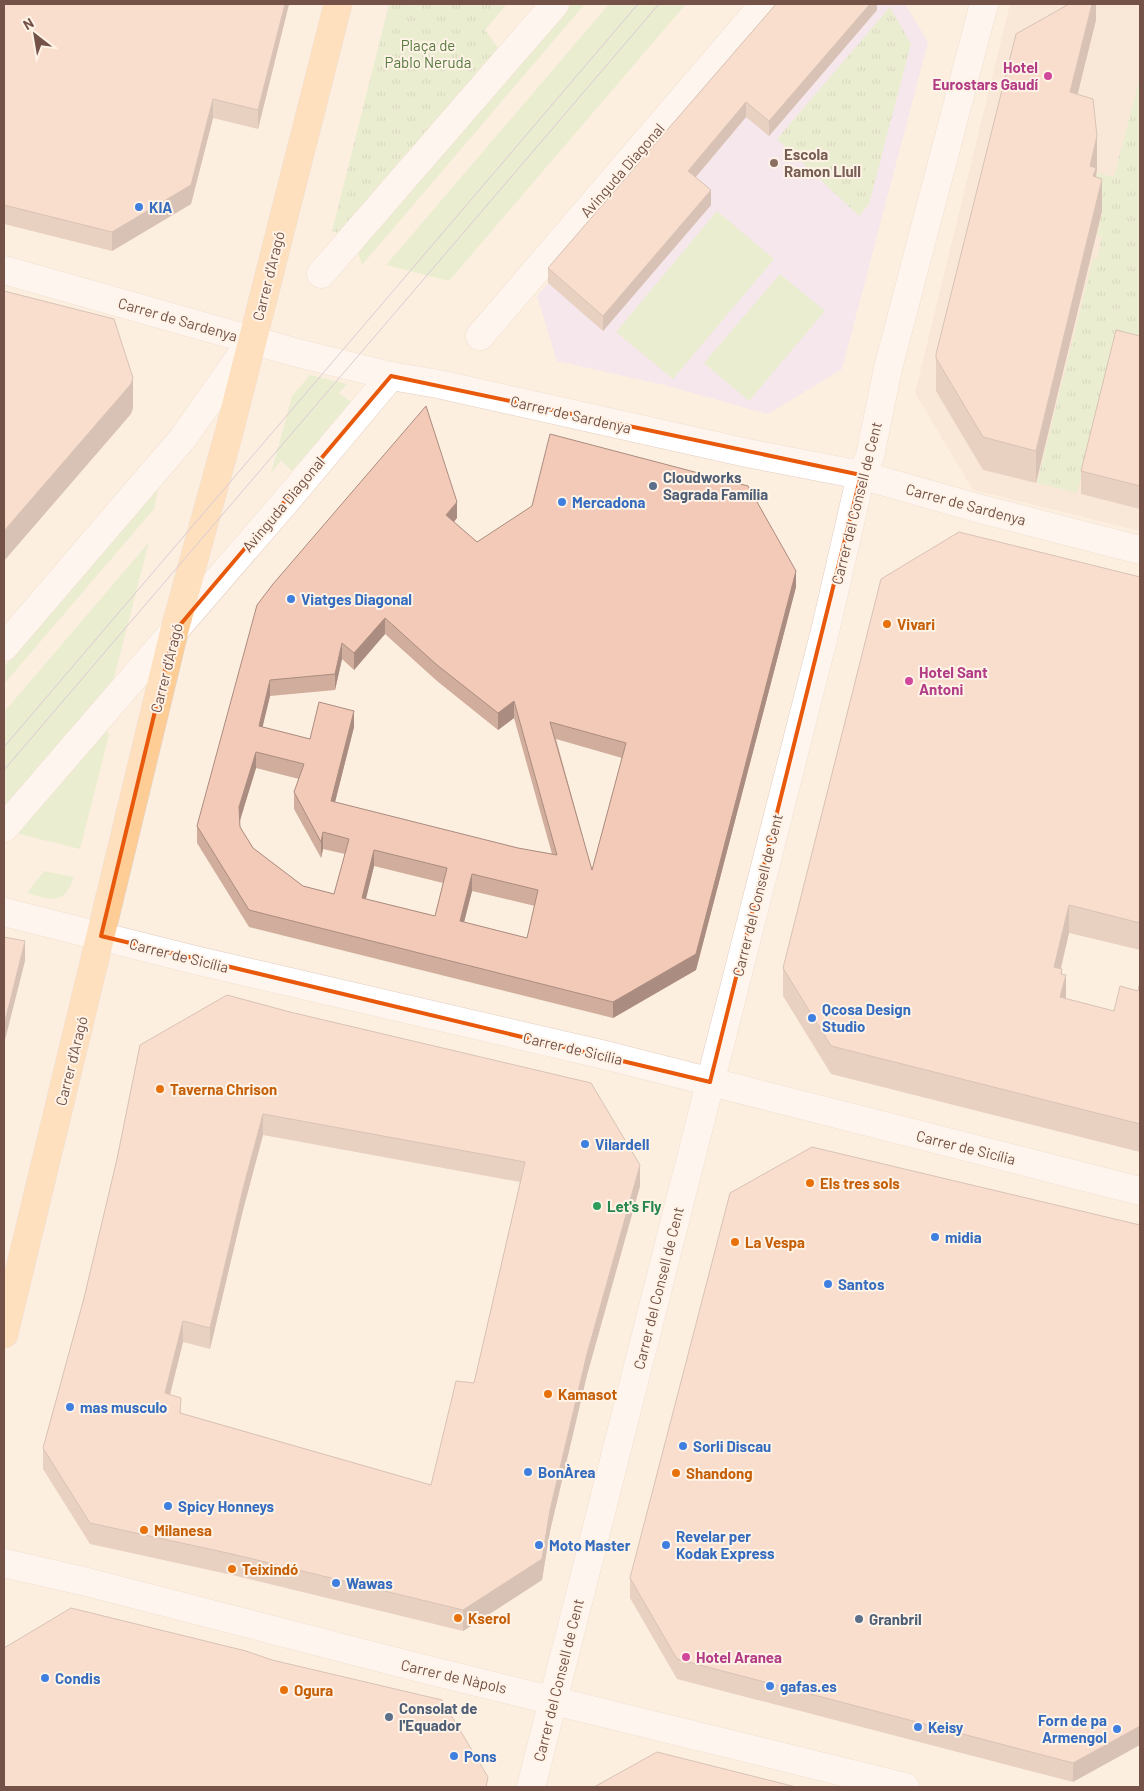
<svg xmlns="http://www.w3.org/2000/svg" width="1144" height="1791" font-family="Barlow,sans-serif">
	<defs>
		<pattern id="park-tufts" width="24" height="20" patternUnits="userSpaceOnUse" patternTransform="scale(1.25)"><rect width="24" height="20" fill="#d5eabf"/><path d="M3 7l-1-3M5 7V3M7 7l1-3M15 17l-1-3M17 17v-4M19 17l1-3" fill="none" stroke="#b1c09d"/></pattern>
	</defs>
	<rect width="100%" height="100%" fill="#fdefe0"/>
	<path fill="#f4dfcf" d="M1010 4H1140V531L973 490 915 393Z"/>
	<path fill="#ecddf9" d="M789 4H905L928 42 842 369 768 414 664 385 557 361 537 296Z"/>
	<path fill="#d5eabf" d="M570 4H585L362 265 358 252Z
		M609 4H686L449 281 386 265Z
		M717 211 774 259 673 379 616 332Z
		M780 274 825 311 749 401 704 363Z
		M310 375 347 384 339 393 351 402 292 471 281 461 271 473 292 396Z
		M159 485 154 509 4 684V667Z
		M149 542 113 682 4 809V712Z
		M104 730 107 731 109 735 80 849 15 833Z
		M44 871 74 877C64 906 51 900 27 893Z"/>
	<path fill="url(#park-tufts)" d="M389 4H507L485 30 498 48 338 233 332 231Z
		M890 7 911 44 869 204 859 216 777 139Z
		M1140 77V354L1114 347 1077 493 1037 483 1093 258 1097 259 1102 236 1097 235 1103 210 1094 208V185L1097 173 1114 177Z"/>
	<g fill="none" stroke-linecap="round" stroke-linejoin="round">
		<defs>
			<path id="pedestrian" d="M321 274 555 4
				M480 336 764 4"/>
			<path id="minor" d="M4 828 287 500 391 376
				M4 912 195 960 605 1055 1140 1191
				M4 1563 87 1582 420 1668 905 1787
				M531 1787 826 627 861 475 870 456 888 368 984 4"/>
			<path id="tertiary" d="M4 270 294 352 391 376 438 384 747 453 861 475 977 508 1140 550
				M4 647 183 438 252 340"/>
			<path id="primary" d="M4 1334 174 632 230 429 338 4"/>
		</defs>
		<use href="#pedestrian" stroke="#e3ccbf" stroke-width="29"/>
		<use href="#minor" stroke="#e3ccbf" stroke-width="29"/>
		<use href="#tertiary" stroke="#e3ccbf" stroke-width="29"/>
		<use href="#primary" stroke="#dbd2cf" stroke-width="29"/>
		<use href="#pedestrian" stroke="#fff" stroke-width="28"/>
		<use href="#minor" stroke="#fff" stroke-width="28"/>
		<use href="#tertiary" stroke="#fff" stroke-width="28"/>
		<use href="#primary" stroke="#fecd96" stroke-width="28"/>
		<path stroke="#b09fc6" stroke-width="1" d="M4 747 638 4
			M4 770 659 4"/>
	</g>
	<path fill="#d1ad9d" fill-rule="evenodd" d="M4 4H289L258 129 213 118 191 204 112 251 4 224Z
		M776 4H877V10L769 136 746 117 696 177 711 205 603 331 548 283V268Z
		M1096 4V20L1077 94 1097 169 1096 177 1102 211 1036 483 983 470 936 391V354Z
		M1140 336V509L1081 494V471Z
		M457 518 454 522 477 542 796 587 696 970 613 1018 249 927 197 843V826L273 584ZM385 634 437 681 498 730 514 718 552 854 518 848 335 802 354 727 310 739 262 727 270 696 335 690 342 659 354 670ZM556 739 622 758 592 870ZM256 768 299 779 294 792V809L321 858 323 849 345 854 334 894 303 886 253 848 240 827V821ZM374 866 443 883 435 916 366 899ZM472 891 535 906 527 938 464 922Z
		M1140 577V950L1069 933 1061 969 1062 974 1066 999 1114 1011 1138 991 1140 981V1152L831 1074 783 996V968Z
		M140 1045 640 1186 587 1375 550 1531 542 1580 463 1631 232 1575 90 1544 43 1469V1448L84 1298 117 1159ZM263 1135 520 1182 474 1383 431 1485 181 1413 170 1395 183 1342 210 1349 243 1210Z
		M1140 1225 1073 1782 677 1679 630 1598V1578Z"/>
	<path fill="#aa8d80" d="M285 4H289L258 129V110Z
		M870 4H877V10L769 136V121Z
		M1092 4H1096V20L1070 125V92Z
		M213 99V118L191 204 112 251V232Z
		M746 102V117L688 186V171Z
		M1097 136V169L1096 175V200L1090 166Z
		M1102 179V211L1036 483V451Z
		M711 190V205L603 331V316Z
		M133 378V408L131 414 4 561V531Z
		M457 502V518L446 531V515Z
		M796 571V587L696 970 613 1018V1002Z
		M385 618V634L354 670V653Z
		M342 643V659L335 690V674Z
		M270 680V696L259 742V726Z
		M514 701V718L498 730V713Z
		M354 711V727L331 818V801Z
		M256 752V768L239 823V807Z
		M323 832V849L321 858V842Z
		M374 850V866L362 914V898Z
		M472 874V891L460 938V921Z
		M1069 905V933L1054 995V967Z
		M25 941V961L4 1044V1025Z
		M1062 969V988L1066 975V1003L1060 997 1061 974Z
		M263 1114V1135L243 1210 210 1349V1328L243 1189Z
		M640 1165V1186L587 1375 550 1531 542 1580 463 1631V1610L550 1510 587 1354Z
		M183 1321V1342L165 1414V1393Z
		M1140 1726V1745L1073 1782V1763Z"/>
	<path fill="#f3c9b7" stroke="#aa8d80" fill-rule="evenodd" d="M4 4H285L258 110 213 99 191 185 112 232 4 205Z
		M776 4H870L769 121 746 102 688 171 711 190 603 316 548 268Z
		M1069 4H1092L1070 92 1093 99 1097 136 1090 166 1096 168 1093 176 1102 179 1036 451 983 437 936 358V354L1016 34Z
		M4 291 114 319 133 378 131 384 4 531Z
		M1116 330 1140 336V486L1081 471Z
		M426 406 457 502 446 515 477 542 532 506 550 434 748 486 796 571 696 954 613 1002 249 910 197 826 257 605 273 584ZM385 618 437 665 498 713 514 701 557 855 518 848 331 801 354 711 319 702 310 739 259 726 270 680 335 674 342 643 354 653ZM550 722 626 743 592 870ZM256 752 304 764 294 792 321 842 323 832 349 839 334 894 303 886 253 848 240 827 239 807ZM374 850 447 868 435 916 362 898ZM472 874 538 890 527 938 460 921Z
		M959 532 1140 577V923L1069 905 1054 967 1062 969 1061 974 1066 975 1060 997 1114 1011 1120 986 1138 991 1140 981V1124L831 1046 783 968 881 579Z
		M4 937 25 941 4 1025Z
		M227 995 290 1012 591 1083 640 1165 587 1354 550 1510 542 1559 463 1610 232 1554 90 1523 43 1448 84 1298 117 1159 140 1045ZM263 1114 525 1162 474 1383 456 1381 431 1485 180 1413 181 1398 165 1393 183 1321 210 1328 243 1189Z
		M812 1147 1140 1225V1726L1073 1763 677 1659 630 1578 730 1193Z
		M71 1608 246 1651 272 1660 442 1700 488 1777 486 1787H4V1648Z
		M657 1752 796 1787H594Z"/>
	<path d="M0 0H1144V1791H0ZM391 376 861 475 710 1082 101 936 174 632Z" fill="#fdefe0" fill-opacity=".55" fill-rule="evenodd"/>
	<path fill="none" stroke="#e8590c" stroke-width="4" stroke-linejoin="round" d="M391 376 861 475 710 1082 101 936 174 632Z"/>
	<g fill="#d1479c" stroke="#fff3e7" stroke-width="2">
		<circle cx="1048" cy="76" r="5"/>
		<circle cx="909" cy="681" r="5"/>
		<circle cx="686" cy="1657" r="5"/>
	</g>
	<circle fill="#8d6e63" stroke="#fff3e7" stroke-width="2" cx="774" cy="163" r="5"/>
	<g fill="#3f7fe0" stroke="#fff3e7" stroke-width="2">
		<circle cx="139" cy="207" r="5"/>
		<circle cx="562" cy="502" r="5"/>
		<circle cx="291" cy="599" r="5"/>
		<circle cx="812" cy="1018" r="5"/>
		<circle cx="585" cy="1144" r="5"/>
		<circle cx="935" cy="1237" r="5"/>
		<circle cx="828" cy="1284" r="5"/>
		<circle cx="70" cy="1407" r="5"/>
		<circle cx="683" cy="1446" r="5"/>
		<circle cx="528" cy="1472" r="5"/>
		<circle cx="168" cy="1506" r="5"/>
		<circle cx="539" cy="1545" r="5"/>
		<circle cx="666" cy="1545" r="5"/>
		<circle cx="336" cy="1583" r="5"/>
		<circle cx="45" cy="1678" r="5"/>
		<circle cx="770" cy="1686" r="5"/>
		<circle cx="918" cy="1727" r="5"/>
		<circle cx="1117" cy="1729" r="5"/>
		<circle cx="454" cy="1756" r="5"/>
	</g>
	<g fill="#5c6f8a" stroke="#fff3e7" stroke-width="2">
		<circle cx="653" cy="486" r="5"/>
		<circle cx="859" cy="1619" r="5"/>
		<circle cx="389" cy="1717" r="5"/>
	</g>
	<g fill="#e8710a" stroke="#fff3e7" stroke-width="2">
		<circle cx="887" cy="624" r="5"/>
		<circle cx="160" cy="1089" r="5"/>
		<circle cx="810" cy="1183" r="5"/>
		<circle cx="735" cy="1242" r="5"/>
		<circle cx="548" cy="1394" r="5"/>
		<circle cx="676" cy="1473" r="5"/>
		<circle cx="144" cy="1530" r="5"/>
		<circle cx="232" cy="1569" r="5"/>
		<circle cx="458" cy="1618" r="5"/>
		<circle cx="284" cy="1690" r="5"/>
	</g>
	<circle fill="#2e9e5b" stroke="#fff3e7" stroke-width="2" cx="597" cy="1206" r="5"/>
	<g text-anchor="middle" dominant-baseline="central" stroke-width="4" stroke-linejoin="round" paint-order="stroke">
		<g font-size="15" fill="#567a3f" stroke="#fff3e7">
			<text x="428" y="45">Plaça de<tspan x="428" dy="17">Pablo Neruda</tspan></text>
		</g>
		<g font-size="15" font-weight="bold" fill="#b23c85" stroke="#fff3e7" text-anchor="start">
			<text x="1038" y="67" text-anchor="end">Hotel<tspan x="1038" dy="17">Eurostars Gaudí</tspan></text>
			<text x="919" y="672">Hotel Sant<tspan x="919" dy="17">Antoni</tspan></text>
			<text x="696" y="1657">Hotel Aranea</text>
		</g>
		<g font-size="15" font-weight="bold" fill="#785e54" stroke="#fff3e7" text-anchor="start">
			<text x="784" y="154">Escola<tspan x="784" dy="17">Ramon Llull</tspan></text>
		</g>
		<g font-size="15" fill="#745247" stroke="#fff3e7">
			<text transform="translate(622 170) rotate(-49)">Avinguda Diagonal</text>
			<text transform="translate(268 276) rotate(-76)">Carrer d'Aragó</text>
			<text transform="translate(178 319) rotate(16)">Carrer de Sardenya</text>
			<text transform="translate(571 414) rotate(13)">Carrer de Sardenya</text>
			<text transform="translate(856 503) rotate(-76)">Carrer del Consell de Cent</text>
			<text transform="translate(283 504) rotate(-50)">Avinguda Diagonal</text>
			<text transform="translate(966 504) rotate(15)">Carrer de Sardenya</text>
			<text transform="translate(166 668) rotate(-76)">Carrer d'Aragó</text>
			<text transform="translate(757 895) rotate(-76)">Carrer del Consell de Cent</text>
			<text transform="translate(179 955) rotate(14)">Carrer de Sicília</text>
			<text transform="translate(573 1048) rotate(13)">Carrer de Sicília</text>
			<text transform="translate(71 1061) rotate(-76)">Carrer d'Aragó</text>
			<text transform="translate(966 1147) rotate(14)">Carrer de Sicília</text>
			<text transform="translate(658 1288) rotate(-76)">Carrer del Consell de Cent</text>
			<text transform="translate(454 1676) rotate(13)">Carrer de Nàpols</text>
			<text transform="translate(558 1680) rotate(-76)">Carrer del Consell de Cent</text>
		</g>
		<g font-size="15" font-weight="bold" fill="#366cbe" stroke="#fff3e7" text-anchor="start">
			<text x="149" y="207">KIA</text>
			<text x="572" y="502">Mercadona</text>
			<text x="301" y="599">Viatges Diagonal</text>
			<text x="822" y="1009">Qcosa Design<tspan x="822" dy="17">Studio</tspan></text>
			<text x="595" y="1144">Vilardell</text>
			<text x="945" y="1237">midia</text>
			<text x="838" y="1284">Santos</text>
			<text x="80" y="1407">mas musculo</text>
			<text x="693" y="1446">Sorli Discau</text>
			<text x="538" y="1472">BonÀrea</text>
			<text x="178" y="1506">Spicy Honneys</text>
			<text x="676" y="1536">Revelar per<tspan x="676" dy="17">Kodak Express</tspan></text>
			<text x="549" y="1545">Moto Master</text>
			<text x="346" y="1583">Wawas</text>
			<text x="55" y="1678">Condis</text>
			<text x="780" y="1686">gafas.es</text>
			<text x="1107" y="1720" text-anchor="end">Forn de pa<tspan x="1107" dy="17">Armengol</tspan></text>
			<text x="928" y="1727">Keisy</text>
			<text x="464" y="1756">Pons</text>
		</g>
		<g font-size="15" font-weight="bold" fill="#4e5e75" stroke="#fff3e7" text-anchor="start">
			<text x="663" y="477">Cloudworks<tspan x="663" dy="17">Sagrada Família</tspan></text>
			<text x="869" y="1619">Granbril</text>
			<text x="399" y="1708">Consolat de<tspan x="399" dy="17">l'Equador</tspan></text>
		</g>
		<g font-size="15" font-weight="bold" fill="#c56008" stroke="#fff3e7" text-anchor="start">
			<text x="897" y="624">Vivari</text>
			<text x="170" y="1089">Taverna Chrison</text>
			<text x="820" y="1183">Els tres sols</text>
			<text x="745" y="1242">La Vespa</text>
			<text x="558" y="1394">Kamasot</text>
			<text x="686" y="1473">Shandong</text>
			<text x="154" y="1530">Milanesa</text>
			<text x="242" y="1569">Teixindó</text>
			<text x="468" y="1618">Kserol</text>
			<text x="294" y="1690">Ogura</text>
		</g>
		<g font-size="15" font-weight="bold" fill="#27864d" stroke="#fff3e7" text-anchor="start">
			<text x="607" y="1206">Let's Fly</text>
		</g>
	</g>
	<rect width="1144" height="1791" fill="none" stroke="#745247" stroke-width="10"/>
	<g transform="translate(35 35) rotate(329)" stroke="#fff3e7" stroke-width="4" paint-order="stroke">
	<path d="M0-4L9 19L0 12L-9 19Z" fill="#745247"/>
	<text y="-8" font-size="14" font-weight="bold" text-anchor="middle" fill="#745247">N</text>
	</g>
</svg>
